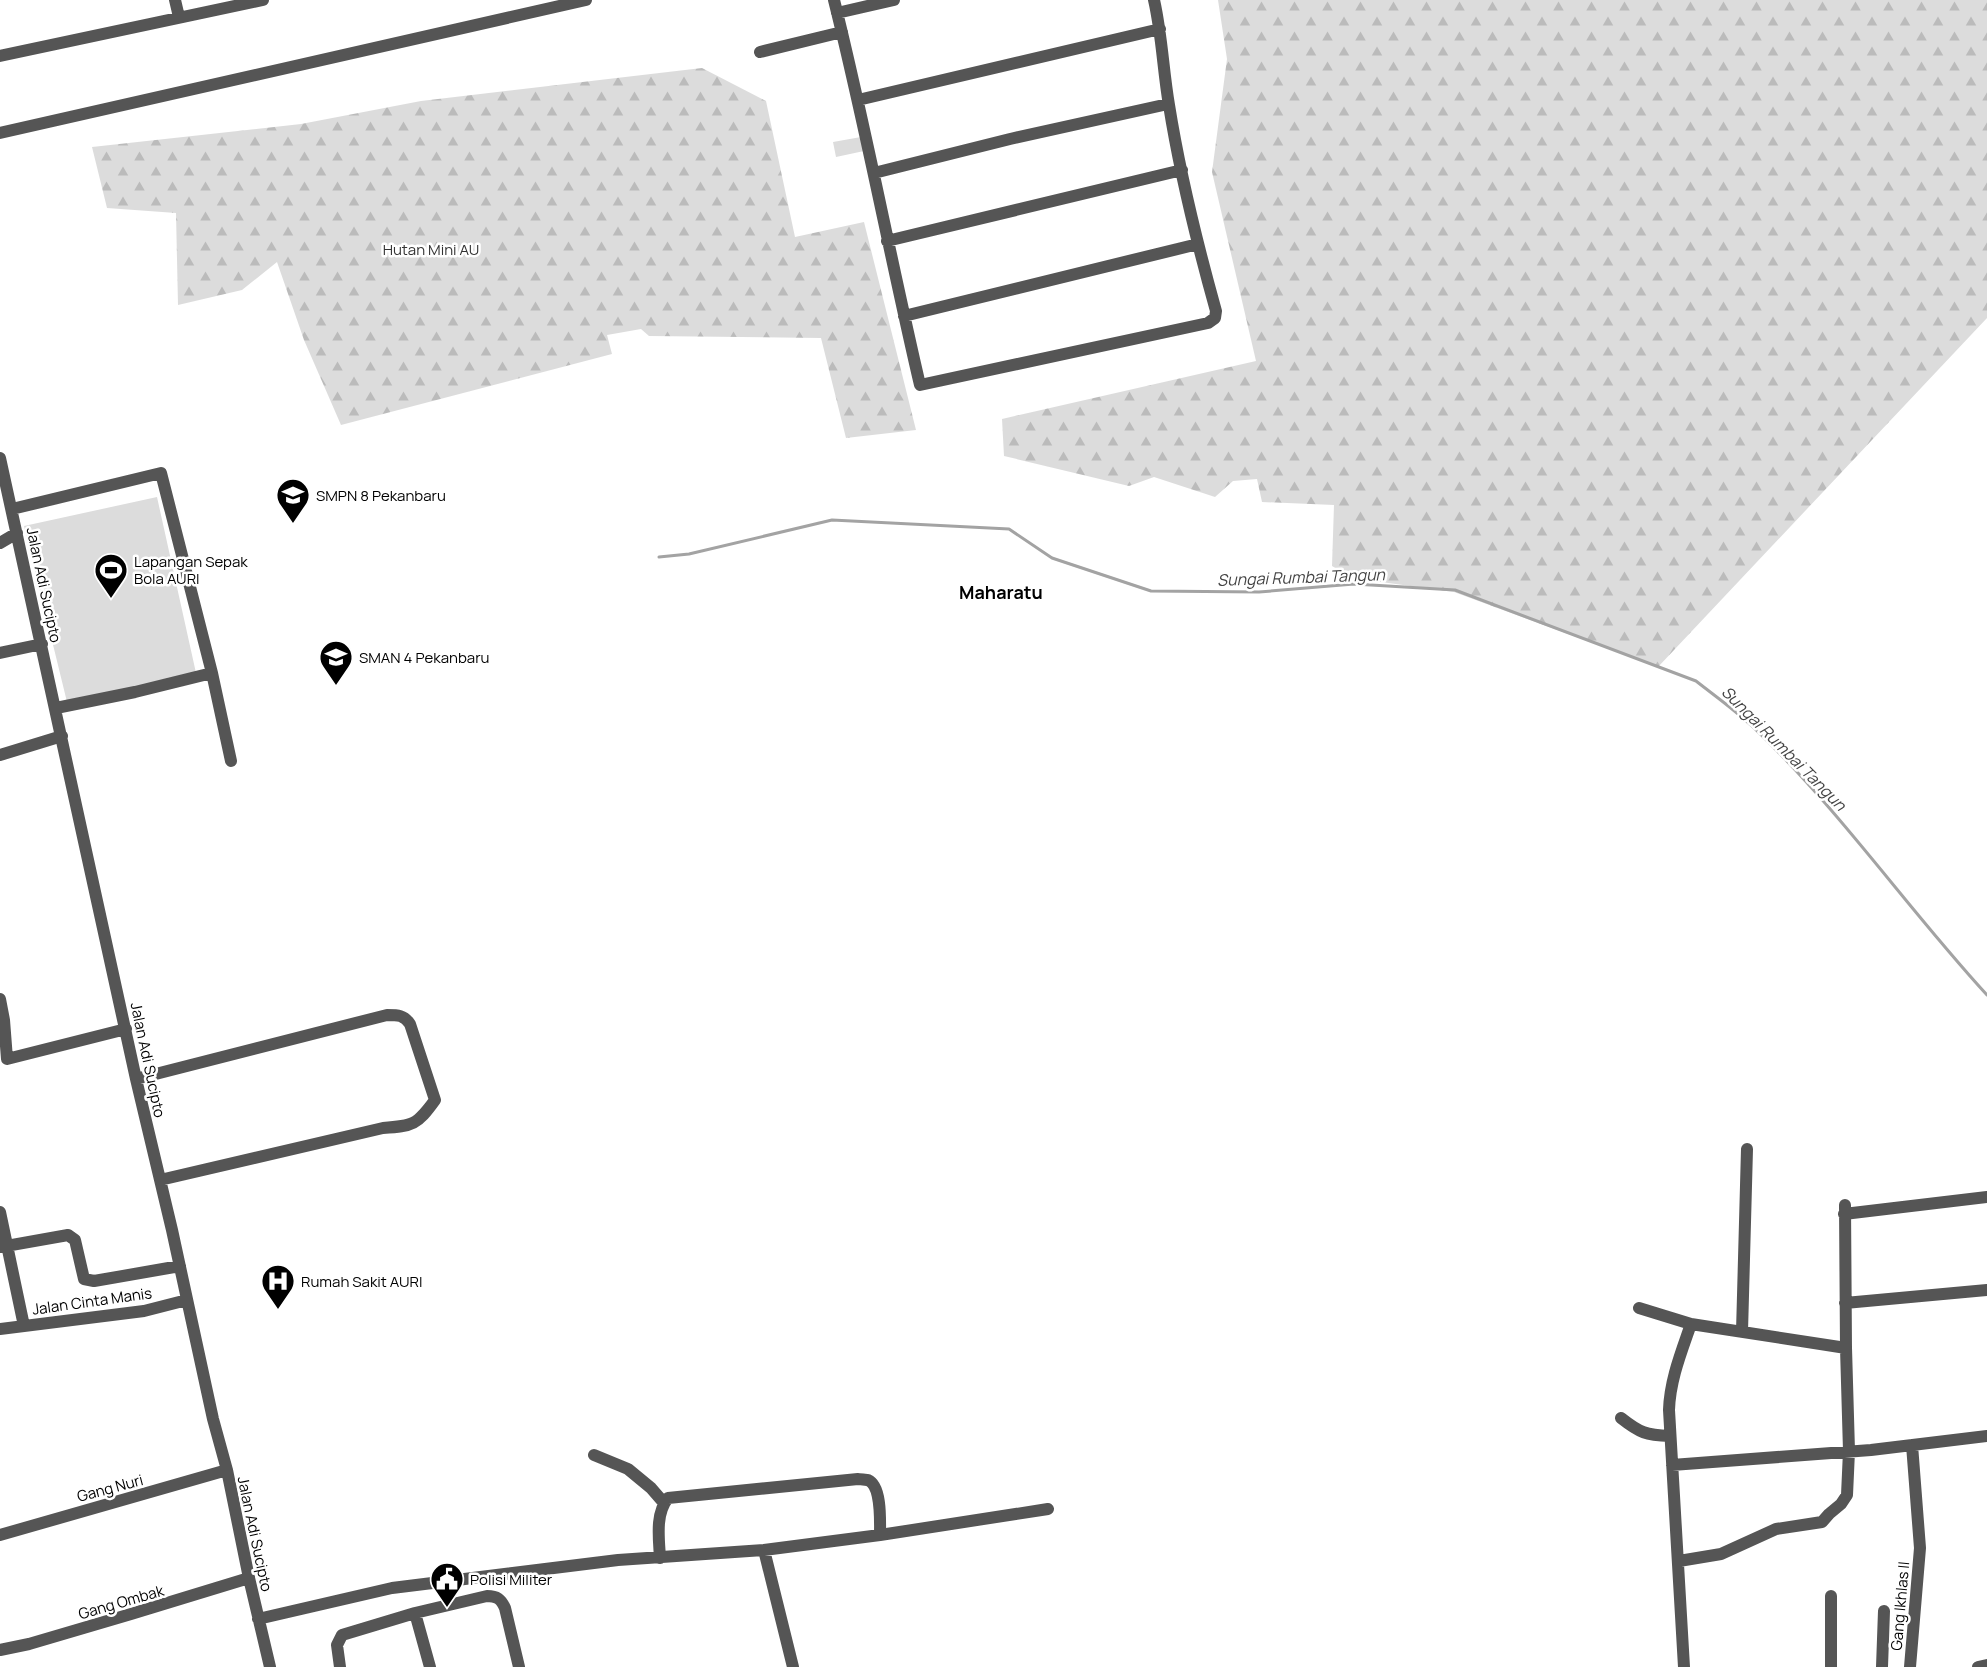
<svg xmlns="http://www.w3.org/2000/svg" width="1987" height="1667" font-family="Manrope,sans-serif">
	<defs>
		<pattern id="forest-firs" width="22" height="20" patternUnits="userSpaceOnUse" patternTransform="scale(1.5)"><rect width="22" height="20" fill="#dcdcdc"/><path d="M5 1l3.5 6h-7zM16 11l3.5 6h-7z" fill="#bbb"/></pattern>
	</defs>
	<rect width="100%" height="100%" fill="#fff"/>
	<path fill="#dcdcdc" d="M861 137 864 151 836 157 833 142Z
		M157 497 196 673 67 702 24 526Z"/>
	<path fill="url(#forest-firs)" d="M1218 0H1987V318L1658 667 1454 592 1352 578 1332 566 1334 505 1262 502 1257 479 1233 481 1215 497 1154 477 1129 486 1004 456 1002 419 1256 361 1212 172 1227 59Z
		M702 68 766 101 795 237 864 222 916 430 846 438 821 338 649 336 641 329 607 335 612 354 341 425 304 340 277 262 242 290 178 305 176 213 107 208 92 147 301 124 421 101Z"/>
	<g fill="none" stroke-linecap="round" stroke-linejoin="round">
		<path stroke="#a3a3a3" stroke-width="3" d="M659 557 689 554 832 520 1009 529 1052 558 1151 591 1259 592 1354 584 1455 590 1696 681C1715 696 1735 710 1753 727 1839 809 1907 908 1987 995"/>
		<path stroke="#555" stroke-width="12" d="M175 0 179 17
			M834 0C866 128 890 257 920 385L1208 323 1215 318 1216 311C1197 243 1180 174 1169 105 1163 70 1162 35 1154 0
			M837 13 894 0
			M760 52 842 32
			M0 56 263 0
			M858 100 1160 29
			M0 133 586 0
			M874 173 1010 139 1168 104
			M887 241 1182 170
			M904 316 1198 244
			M0 458 136 1079 172 1230 213 1419 227 1470 249 1578 270 1667
			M12 509 161 473 212 673 231 761
			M0 543 17 533
			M0 653 42 644
			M56 708 135 692 212 673
			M0 755 62 736
			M0 999 4 1020 7 1059 126 1029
			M136 1079 387 1015C398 1015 404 1015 410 1024L435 1100C417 1125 413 1126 383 1128L160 1180
			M0 1212 24 1326
			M1844 1214 1987 1197
			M0 1247 68 1235 75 1240 84 1279 94 1281 180 1266
			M1845 1303 1987 1290
			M1639 1308 1691 1324 1846 1348
			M0 1329 144 1311 187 1300
			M1742 1332 1747 1149
			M1621 1418C1640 1433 1646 1435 1670 1436
			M594 1455 628 1469 651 1488 664 1503
			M1672 1465 1871 1450 1987 1436
			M0 1535 227 1470
			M764 1550 793 1667
			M660 1558C659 1539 655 1514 668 1498L858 1479C859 1479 867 1480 868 1480 882 1486 880 1522 880 1535
			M1679 1561 1721 1554 1776 1529 1822 1522 1829 1514 1841 1504 1847 1495 1849 1451 1846 1348 1845 1205
			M1831 1596V1667
			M415 1613 430 1667
			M258 1619 392 1588 618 1560 764 1550 880 1535 1048 1509
			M0 1650 29 1644 131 1614 249 1578
			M340 1667 337 1645 342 1635 415 1613 487 1596C497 1596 501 1599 505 1608L519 1667
			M1684 1667 1669 1410C1670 1380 1681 1353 1691 1324
			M1882 1667 1884 1611
			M1910 1667 1920 1548 1912 1445
			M1978 1667 1987 1665"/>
	</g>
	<defs>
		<symbol id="school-pin" viewBox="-11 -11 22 30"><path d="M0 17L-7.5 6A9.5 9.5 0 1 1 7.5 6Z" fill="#000" stroke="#fff"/><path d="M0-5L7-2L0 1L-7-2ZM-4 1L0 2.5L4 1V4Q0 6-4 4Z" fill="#fff"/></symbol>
		<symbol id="stadium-pin" viewBox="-11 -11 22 30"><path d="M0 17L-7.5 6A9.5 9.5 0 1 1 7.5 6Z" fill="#000" stroke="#fff"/><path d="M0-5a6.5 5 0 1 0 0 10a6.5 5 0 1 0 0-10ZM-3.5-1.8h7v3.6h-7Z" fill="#fff"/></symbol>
		<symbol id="hospital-pin" viewBox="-11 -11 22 30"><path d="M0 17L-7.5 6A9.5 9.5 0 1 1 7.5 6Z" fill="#000" stroke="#fff"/><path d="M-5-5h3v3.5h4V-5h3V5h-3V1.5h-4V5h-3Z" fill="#fff"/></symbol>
		<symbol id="civic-pin" viewBox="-11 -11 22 30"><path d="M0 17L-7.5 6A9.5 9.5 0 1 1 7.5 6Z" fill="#000" stroke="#fff"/><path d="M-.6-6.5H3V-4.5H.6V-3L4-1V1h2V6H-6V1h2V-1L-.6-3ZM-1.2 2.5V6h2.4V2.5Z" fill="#fff"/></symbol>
	</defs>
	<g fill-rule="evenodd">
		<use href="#school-pin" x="274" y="476" width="38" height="52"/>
		<use href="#stadium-pin" x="92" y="551" width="38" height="52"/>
		<use href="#school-pin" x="317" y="638" width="38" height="52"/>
		<use href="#hospital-pin" x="259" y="1262" width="38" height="52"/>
		<use href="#civic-pin" x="428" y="1560" width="38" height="52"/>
	</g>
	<g text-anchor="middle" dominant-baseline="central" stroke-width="5" stroke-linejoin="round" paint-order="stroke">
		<g font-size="15" fill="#333" stroke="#fff">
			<text x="431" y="249">Hutan Mini AU</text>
		</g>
		<g font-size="15" fill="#000" stroke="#fff" text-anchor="start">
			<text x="316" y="495">SMPN 8 Pekanbaru</text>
			<text x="134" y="561">Lapangan Sepak<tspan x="134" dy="17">Bola AURI</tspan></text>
			<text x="359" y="657">SMAN 4 Pekanbaru</text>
			<text x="301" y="1281">Rumah Sakit AURI</text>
			<text x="470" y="1579">Polisi Militer</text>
		</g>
		<g font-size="15" fill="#000" stroke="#fff">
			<text transform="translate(44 585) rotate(78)">Jalan Adi Sucipto</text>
			<text transform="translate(148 1060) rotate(78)">Jalan Adi Sucipto</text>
			<text transform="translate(92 1301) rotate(-8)">Jalan Cinta Manis</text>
			<text transform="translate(110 1488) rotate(-15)">Gang Nuri</text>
			<text transform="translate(255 1534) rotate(78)">Jalan Adi Sucipto</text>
			<text transform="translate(121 1602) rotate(-16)">Gang Ombak</text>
			<text transform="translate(1900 1606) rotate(-85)">Gang Ikhlas II</text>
		</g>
		<g font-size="16" font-style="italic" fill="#444" stroke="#fff">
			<text transform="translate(1301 577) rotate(-2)">Sungai Rumbai Tangun</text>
			<text transform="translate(1784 748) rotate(45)">Sungai Rumbai Tangun</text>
		</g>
		<g font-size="18" font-weight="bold" fill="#000" stroke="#fff">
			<text x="1001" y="592">Maharatu</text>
		</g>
	</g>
</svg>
